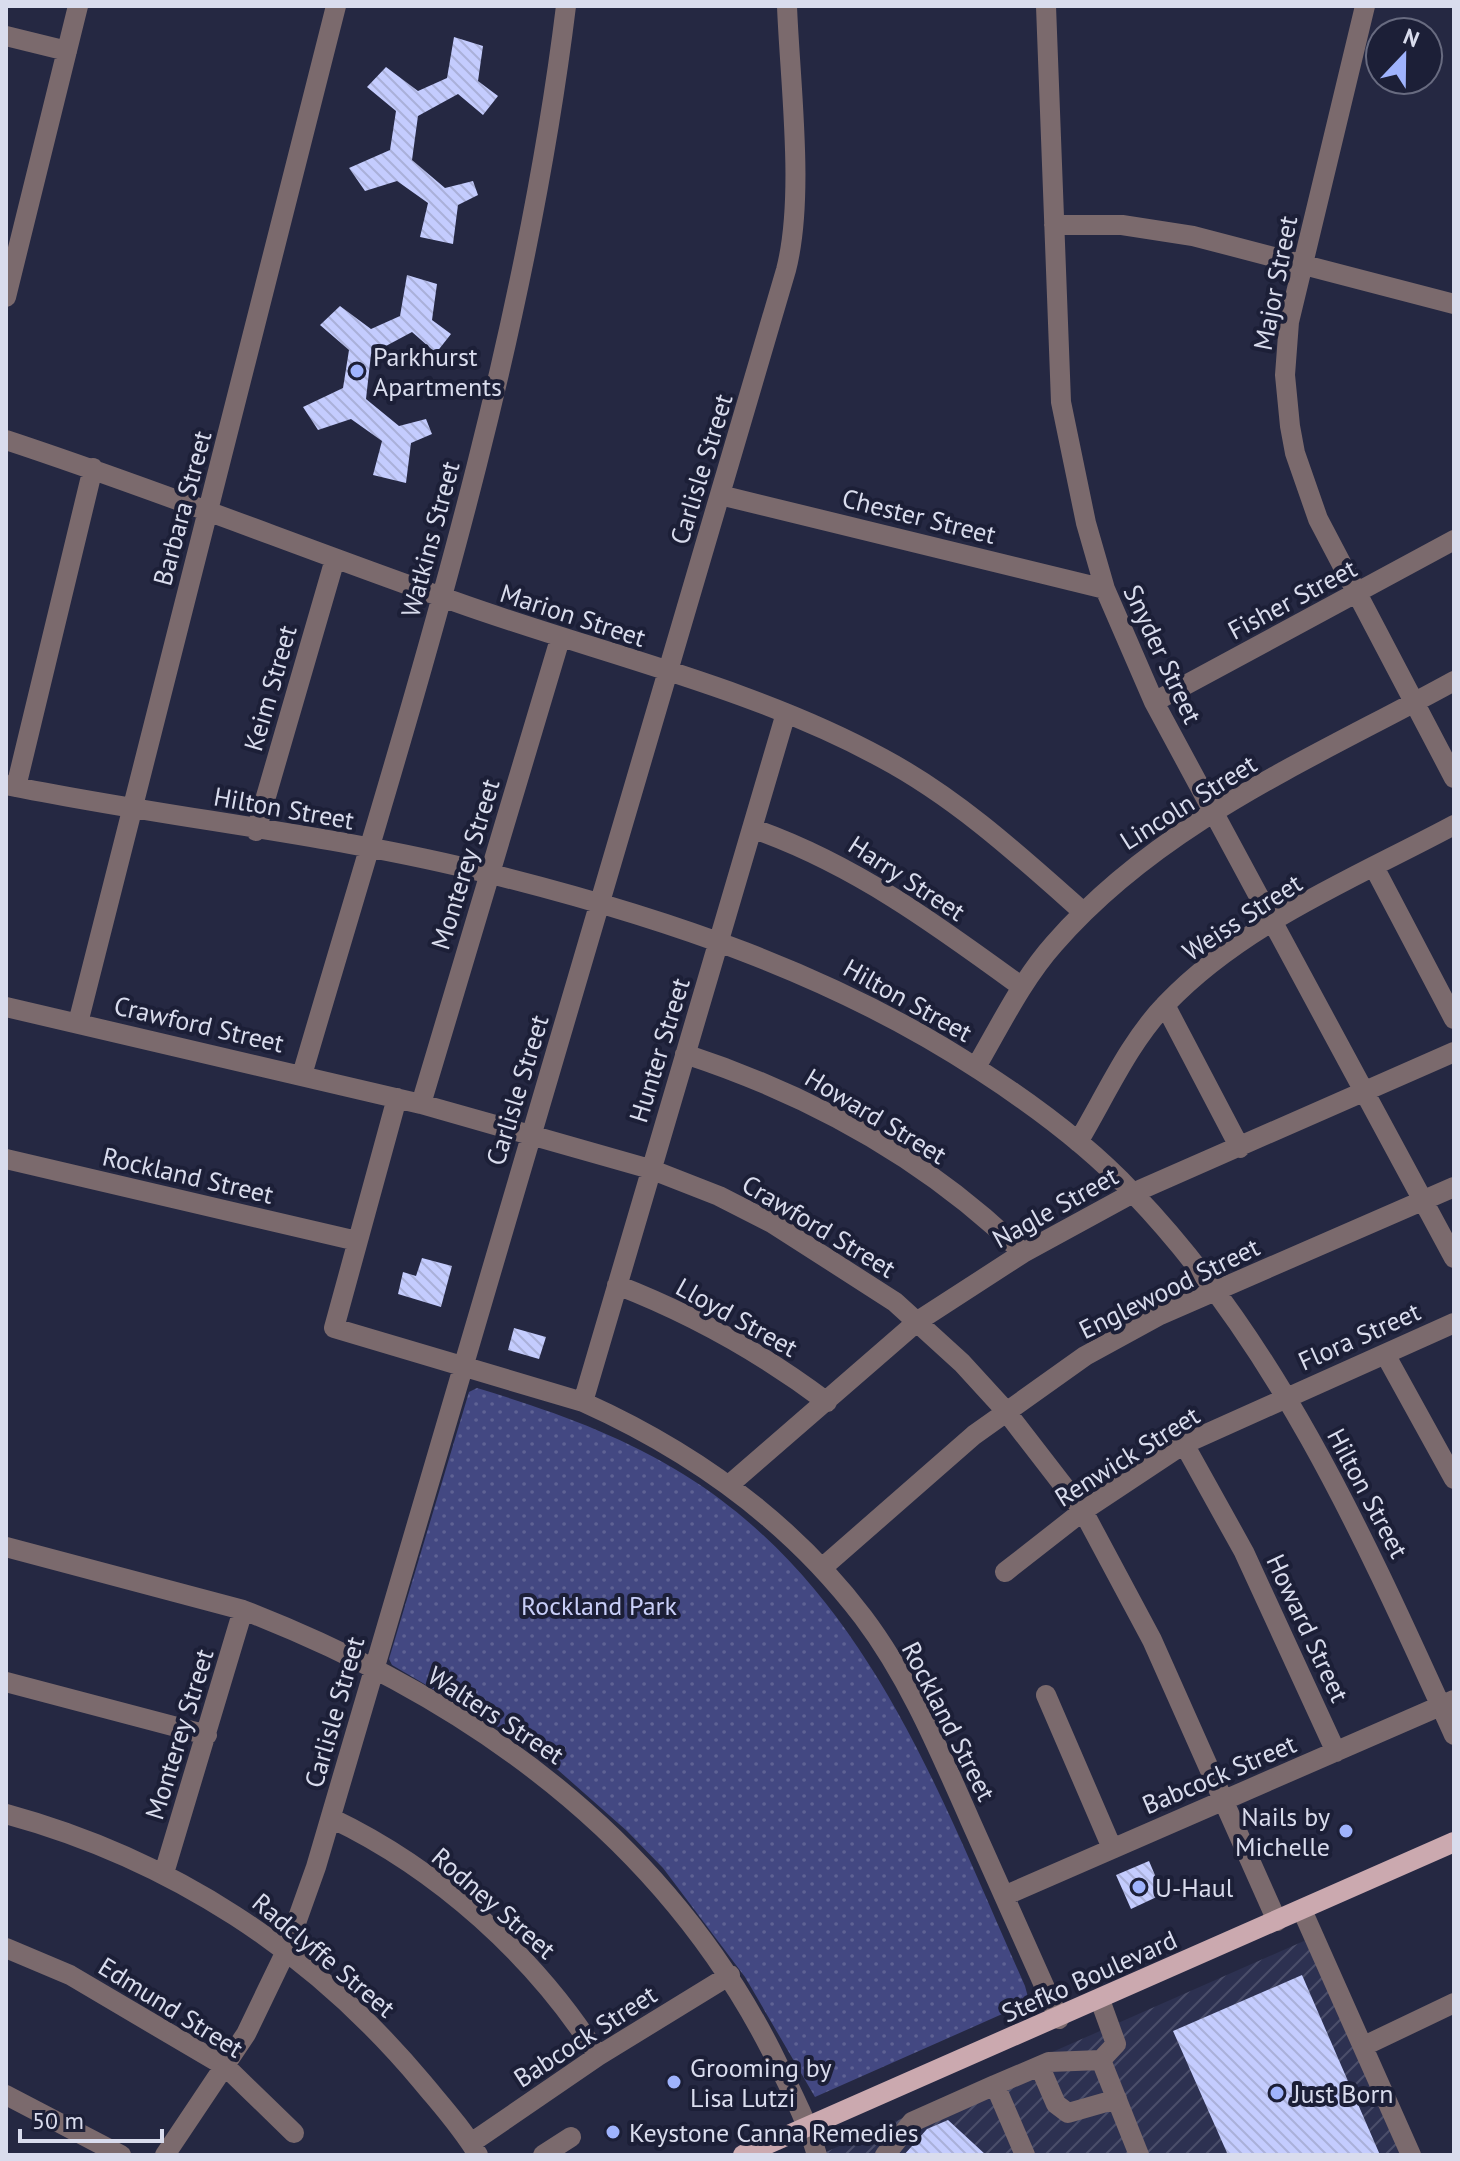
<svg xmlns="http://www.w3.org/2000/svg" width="1460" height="2161" font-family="'PT Sans',sans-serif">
	<defs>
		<pattern id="industrial-furrows" width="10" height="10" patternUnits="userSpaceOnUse" patternTransform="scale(2)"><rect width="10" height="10" fill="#2d3151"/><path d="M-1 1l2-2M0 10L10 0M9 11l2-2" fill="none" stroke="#4b4e6a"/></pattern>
		<pattern id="park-dots" width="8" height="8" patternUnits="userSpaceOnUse" patternTransform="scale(2)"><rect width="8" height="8" fill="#434882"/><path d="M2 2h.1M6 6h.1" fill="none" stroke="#5e6294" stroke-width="1.8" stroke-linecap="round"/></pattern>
		<pattern id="building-back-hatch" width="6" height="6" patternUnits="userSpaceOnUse" patternTransform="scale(2)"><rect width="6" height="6" fill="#c4ccfe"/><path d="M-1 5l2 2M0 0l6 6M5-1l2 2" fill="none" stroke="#aab0d9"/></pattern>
	</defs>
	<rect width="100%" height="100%" fill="#252842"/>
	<path fill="url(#industrial-furrows)" d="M1313 1937 1409 2155H819Z"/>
	<path fill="url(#park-dots)" d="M477 1388C549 1410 619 1434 683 1474 869 1589 940 1797 1025 1986L1029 2001 1025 2004 815 2097 745 1977 663 1868 627 1831 532 1747 392 1665 389 1659 469 1392Z"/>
	<path fill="url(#building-back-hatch)" d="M454 37 483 46 478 81 498 96 483 115 458 94 418 116 412 160 445 188 473 181 478 195 458 205 453 244 420 237 428 203 397 181 365 191 349 168 390 150 396 111 367 87 386 67 418 91 447 78Z
		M407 275 437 284 432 320 451 334 436 353 412 332 371 354 366 399 399 426 426 419 432 434 411 443 406 483 373 475 382 441 351 419 318 430 303 407 343 388 349 350 320 325 340 306 371 329 400 316Z
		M422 1258 452 1266 441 1307 398 1294 403 1272 416 1276Z
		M514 1328 546 1337 539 1359 508 1350Z
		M1149 1861 1163 1894 1131 1909 1116 1875Z
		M1302 1975 1380 2155H1228L1173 2031Z
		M948 2120 986 2155H904L927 2129Z"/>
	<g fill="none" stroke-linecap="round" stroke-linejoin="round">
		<path stroke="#7b6a6d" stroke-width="20" d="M1046 6 1061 402 1086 523 1105 589 1154 702 1454 1258
			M1365 6 1289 322 1285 375 1290 426 1295 453 1318 519 1454 778
			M6 36 67 51
			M1054 225H1122L1193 236 1454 304
			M6 297 78 6
			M6 440C158 490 305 549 456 602 595 652 752 687 882 758 957 798 1020 856 1083 912
			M720 495 1105 589
			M1154 702 1454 540
			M6 785C166 818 334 834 491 874 663 917 832 973 981 1071 1035 1106 1089 1146 1133 1193 1280 1346 1367 1544 1454 1735
			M16 787 93 468
			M754 829C854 864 937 925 1022 987
			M256 831 335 559
			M1374 867 1454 1019
			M1165 1005 1240 1148
			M6 1007 421 1104 650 1169 719 1196 772 1223 895 1302 962 1363 1005 1410 1083 1511 1152 1640 1277 1921
			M78 1023 336 6
			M685 1054C810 1095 928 1160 1023 1253
			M976 1067C1000 1026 1022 980 1054 944 1161 821 1314 758 1454 681
			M302 1075C405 723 521 372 566 6
			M397 1098 334 1328 583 1402C692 1451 790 1521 863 1617 909 1678 939 1750 970 1820 999 1886 1029 1952 1059 2019
			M421 1104 560 639
			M1078 1142C1105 1097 1129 1042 1166 1004 1243 923 1357 877 1454 825
			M6 1159 357 1241
			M617 1285C692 1314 763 1354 827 1402
			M1385 1354 1454 1479
			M583 1402 786 713
			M1184 1444 1244 1552 1336 1752
			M729 1485 918 1321 1023 1253 1133 1193 1454 1052
			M6 1547 243 1610C467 1697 660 1833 771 2050 788 2085 806 2118 817 2155
			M822 1568 974 1435 1085 1356 1160 1315 1454 1187
			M1005 1572 1083 1511 1184 1444 1454 1323
			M6 1682 207 1735
			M1046 1695 1112 1848
			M6 1814C171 1859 313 1951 423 2083 442 2106 463 2129 478 2155
			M331 1818C438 1869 535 1956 598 2056
			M164 1873 243 1610
			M1004 1896 1454 1700
			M1302 1910 1411 2155
			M6 1948 70 1975 226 2067 294 2133
			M1100 2000 1116 2044 1101 2060 1139 2155
			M1364 2046 1454 2003
			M1040 2067 1056 2104 1068 2113 1117 2099
			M995 2085 1049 2062 1101 2060
			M6 2095 121 2155
			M471 2143 598 2056 730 1975
			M165 2155 246 2034 286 1951 316 1867 786 270C805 197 790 84 787 6
			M543 2155 571 2137
			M885 2155 912 2122 995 2085 1025 2155"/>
		<path stroke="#cba9af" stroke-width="20" d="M743 2155 1454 1842"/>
	</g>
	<g fill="#9fb3fd" stroke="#1c1f37" stroke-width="3">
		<circle cx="357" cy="371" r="8"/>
		<circle cx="1346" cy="1831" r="8"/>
		<circle cx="1139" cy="1887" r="8"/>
		<circle cx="674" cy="2082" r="8"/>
		<circle cx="1277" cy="2093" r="8"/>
		<circle cx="613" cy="2132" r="8"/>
	</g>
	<g text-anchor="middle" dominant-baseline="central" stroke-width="8" stroke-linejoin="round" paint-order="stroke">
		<g font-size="26" fill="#d9dced" stroke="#1c1f37">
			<text transform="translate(1275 283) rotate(-79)">Major Street</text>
			<text transform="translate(701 469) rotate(-73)">Carlisle Street</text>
			<text transform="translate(182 508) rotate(-75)">Barbara Street</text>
			<text transform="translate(919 516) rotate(14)">Chester Street</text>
			<text transform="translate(430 539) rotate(-75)">Watkins Street</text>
			<text transform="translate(1292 599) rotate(-28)">Fisher Street</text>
			<text transform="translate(573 615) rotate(18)">Marion Street</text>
			<text transform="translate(1163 654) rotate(65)">Snyder Street</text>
			<text transform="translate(270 688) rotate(-74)">Keim Street</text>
			<text transform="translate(1188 802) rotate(-32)">Lincoln Street</text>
			<text transform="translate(284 808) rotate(10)">Hilton Street</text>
			<text transform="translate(465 864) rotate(-73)">Monterey Street</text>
			<text transform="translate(907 878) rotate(33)">Harry Street</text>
			<text transform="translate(1242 917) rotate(-33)">Weiss Street</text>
			<text transform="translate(908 1000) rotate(29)">Hilton Street</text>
			<text transform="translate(199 1024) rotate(13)">Crawford Street</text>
			<text transform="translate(659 1050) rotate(-73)">Hunter Street</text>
			<text transform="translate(517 1090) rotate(-73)">Carlisle Street</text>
			<text transform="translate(876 1116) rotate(31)">Howard Street</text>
			<text transform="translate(188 1175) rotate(13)">Rockland Street</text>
			<text transform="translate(1055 1207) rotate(-29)">Nagle Street</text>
			<text transform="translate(819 1226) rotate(31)">Crawford Street</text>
			<text transform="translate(1169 1288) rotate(-26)">Englewood Street</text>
			<text transform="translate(737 1317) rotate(29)">Lloyd Street</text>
			<text transform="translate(1359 1336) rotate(-24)">Flora Street</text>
			<text transform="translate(1127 1456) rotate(-32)">Renwick Street</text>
			<text transform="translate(1368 1493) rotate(62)">Hilton Street</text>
			<text transform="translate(1308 1628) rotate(65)">Howard Street</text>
			<text transform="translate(334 1712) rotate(-74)">Carlisle Street</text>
			<text transform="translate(496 1715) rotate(33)">Walters Street</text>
			<text transform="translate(949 1721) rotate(63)">Rockland Street</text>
			<text transform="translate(179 1734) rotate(-73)">Monterey Street</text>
			<text transform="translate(1219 1774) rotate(-23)">Babcock Street</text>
			<text transform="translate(494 1903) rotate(41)">Rodney Street</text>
			<text transform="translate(324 1955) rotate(40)">Radclyffe Street</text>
			<text transform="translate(1089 1976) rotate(-24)">Stefko Boulevard</text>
			<text transform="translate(171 2007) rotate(32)">Edmund Street</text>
			<text transform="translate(585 2036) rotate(-33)">Babcock Street</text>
		</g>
		<g font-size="26" fill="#d9dced" stroke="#1c1f37" text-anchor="start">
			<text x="373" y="356">Parkhurst<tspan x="373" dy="30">Apartments</tspan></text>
			<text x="1330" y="1816" text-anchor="end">Nails by<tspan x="1330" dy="30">Michelle</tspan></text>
			<text x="1155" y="1887">U-Haul</text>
			<text x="690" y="2067">Grooming by<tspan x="690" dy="30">Lisa Lutzi</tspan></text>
			<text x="1293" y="2093">Just Born</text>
			<text x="629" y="2132">Keystone Canna Remedies</text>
		</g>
		<g font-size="26" fill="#c9cff9" stroke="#1c1f37">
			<text x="599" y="1605">Rockland Park</text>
		</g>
	</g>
	<rect width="1460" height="2161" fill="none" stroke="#d9dced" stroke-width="16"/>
	<g transform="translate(1404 56) rotate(22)"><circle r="38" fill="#1c1f37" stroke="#686b80" stroke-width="2"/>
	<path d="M0-6L14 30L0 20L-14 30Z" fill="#9fb3fd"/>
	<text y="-12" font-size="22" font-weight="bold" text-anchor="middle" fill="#d9dced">N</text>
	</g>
	<path d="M20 2129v12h142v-12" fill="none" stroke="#d9dced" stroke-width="4"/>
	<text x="32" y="2129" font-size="24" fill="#d9dced" stroke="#1c1f37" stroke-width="6" paint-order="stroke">50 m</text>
</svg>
